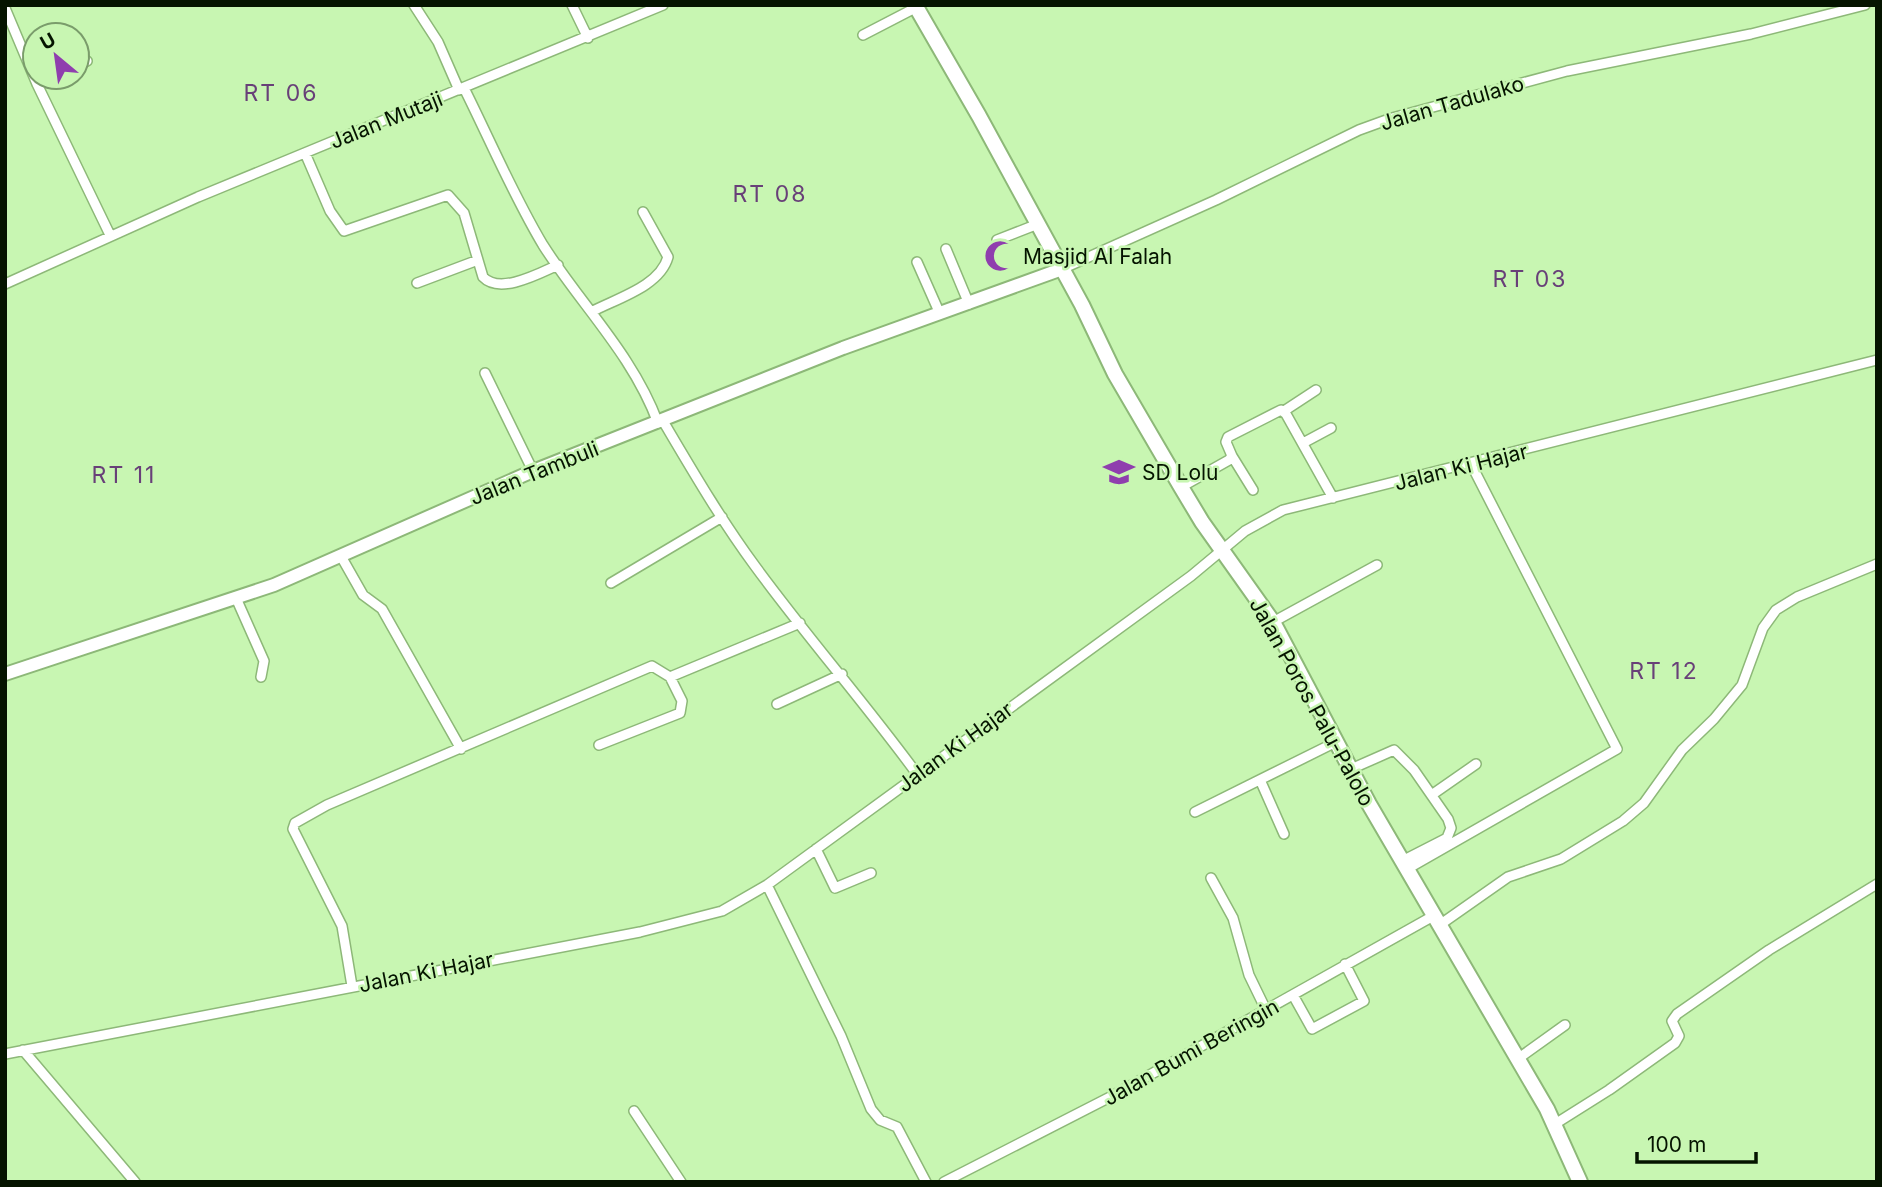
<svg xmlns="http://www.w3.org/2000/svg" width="1882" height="1187" font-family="Inter,sans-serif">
	<rect width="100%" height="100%" fill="#c8f6b2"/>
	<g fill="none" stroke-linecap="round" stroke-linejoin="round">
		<defs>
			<path id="street" d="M414 5 438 42 459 90
				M572 5 588 38
				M5 8 37 84 110 235
				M863 35 919 6
				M77 66 87 61
				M37 84 53 77
				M464 88C490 140 513 195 543 245 581 305 633 355 658 423
				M305 153 330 211 344 231 448 195 464 213 483 277C500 295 540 273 558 265
				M997 240 1038 224
				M946 249 969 304
				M917 262 940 314
				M1062 269 1216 200 1359 130 1392 118 1567 71 1751 34 1865 5
				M417 283 478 260
				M5 284 198 197 663 5
				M593 311C618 298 660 286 668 257L643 212
				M485 373 533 471
				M1284 411 1316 390
				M663 421C692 470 721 520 755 566 807 637 865 703 917 774
				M1303 443 1331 428
				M1232 456 1253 490
				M1181 487 1229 460 1232 456 1226 442 1228 437 1281 410 1286 414 1333 498
				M342 558 363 595 382 609 461 749
				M611 583 722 517
				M236 598 264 661 261 677
				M1273 622 1377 565
				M777 704 842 674
				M599 745 680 713 682 701 670 677
				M1351 769 1394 750 1414 770 1448 819 1451 828 1447 838 1402 861
				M1261 782 1284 834
				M1433 794 1476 764
				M1195 812 1336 742
				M816 849 835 888 871 873
				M1407 869 1617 749 1471 464
				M1211 878 1233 918 1249 975 1266 1010
				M767 885 841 1036 871 1109 880 1120 897 1127 926 1182
				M1441 924 1508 877 1561 859 1623 821 1644 803 1682 750 1714 719 1742 685 1763 628 1776 610 1797 597 1877 564
				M352 986 342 926 293 829 295 823 327 805 652 666 670 677 800 623
				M1293 995 1312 1029 1364 1001 1345 964
				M23 1050 135 1182
				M5 1054 640 932 722 911 767 885 1191 576 1245 531 1283 510 1877 360
				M1519 1058 1565 1025
				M634 1111 681 1182
				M1555 1124 1609 1090 1675 1043 1679 1036 1672 1021 1677 1014 1769 950 1877 884
				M944 1182 1114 1095 1435 915"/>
			<path id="secondary" d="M5 674 274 585 533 471 843 348 1062 269"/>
			<path id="primary" d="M915 5 979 116 1082 305 1115 374 1181 487 1202 522 1273 622 1369 804 1547 1109 1580 1182"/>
		</defs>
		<use href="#street" stroke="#8db878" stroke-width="12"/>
		<use href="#secondary" stroke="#8db878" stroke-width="16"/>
		<use href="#primary" stroke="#8db878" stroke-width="18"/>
		<use href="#street" stroke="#fff" stroke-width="9"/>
		<use href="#secondary" stroke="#fff" stroke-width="12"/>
		<use href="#primary" stroke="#fff" stroke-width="14"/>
	</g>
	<defs>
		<symbol id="mosque-bare" viewBox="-9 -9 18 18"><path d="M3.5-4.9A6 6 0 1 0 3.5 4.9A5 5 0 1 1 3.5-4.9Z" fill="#8f3eae" stroke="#c8f6b2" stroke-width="2.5" paint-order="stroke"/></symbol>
		<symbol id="school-bare" viewBox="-9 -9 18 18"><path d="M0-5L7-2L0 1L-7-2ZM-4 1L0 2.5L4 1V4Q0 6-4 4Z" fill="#8f3eae" stroke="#c8f6b2" stroke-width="2.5" paint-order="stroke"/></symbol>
	</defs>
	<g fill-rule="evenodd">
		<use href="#mosque-bare" x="978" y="234" width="44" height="44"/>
		<use href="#school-bare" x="1097" y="450" width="44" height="44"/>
	</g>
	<g text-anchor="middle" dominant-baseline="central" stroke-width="5" stroke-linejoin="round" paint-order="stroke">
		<g font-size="21" fill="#051400" stroke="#c8f6b2">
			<text transform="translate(1452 103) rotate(-16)">Jalan Tadulako</text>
			<text transform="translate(386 120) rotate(-22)">Jalan Mutaji</text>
			<text transform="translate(1461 467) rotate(-14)">Jalan Ki Hajar</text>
			<text transform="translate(534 473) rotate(-22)">Jalan Tambuli</text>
			<text transform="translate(1312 702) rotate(61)">Jalan Poros Palu-Palolo</text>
			<text transform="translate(955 747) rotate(-36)">Jalan Ki Hajar</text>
			<text transform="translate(426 972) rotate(-11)">Jalan Ki Hajar</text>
			<text transform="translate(1191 1052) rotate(-29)">Jalan Bumi Beringin</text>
		</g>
		<g font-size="21" fill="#051400" stroke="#c8f6b2" text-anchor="start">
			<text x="1023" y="256">Masjid Al Falah</text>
			<text x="1142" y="472">SD Lolu</text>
		</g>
		<g font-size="23" letter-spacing="2" fill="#684078" stroke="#c8f6b2">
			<text x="281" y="93">RT 06</text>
			<text x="770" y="194">RT 08</text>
			<text x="1530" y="279">RT 03</text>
			<text x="124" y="475">RT 11</text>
			<text x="1664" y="671">RT 12</text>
		</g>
	</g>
	<rect width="1882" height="1187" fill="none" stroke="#051400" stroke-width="14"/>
	<g transform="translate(56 56) rotate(331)"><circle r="33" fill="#c8f6b2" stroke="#7a9c6b" stroke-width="2"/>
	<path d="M0-5L12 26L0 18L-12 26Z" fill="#8f3eae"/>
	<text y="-10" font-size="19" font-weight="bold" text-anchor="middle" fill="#051400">U</text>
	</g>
	<path d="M1637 1152v10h119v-10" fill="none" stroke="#051400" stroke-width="3.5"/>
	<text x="1647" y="1152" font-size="21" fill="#051400" stroke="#c8f6b2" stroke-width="5" paint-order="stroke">100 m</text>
</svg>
